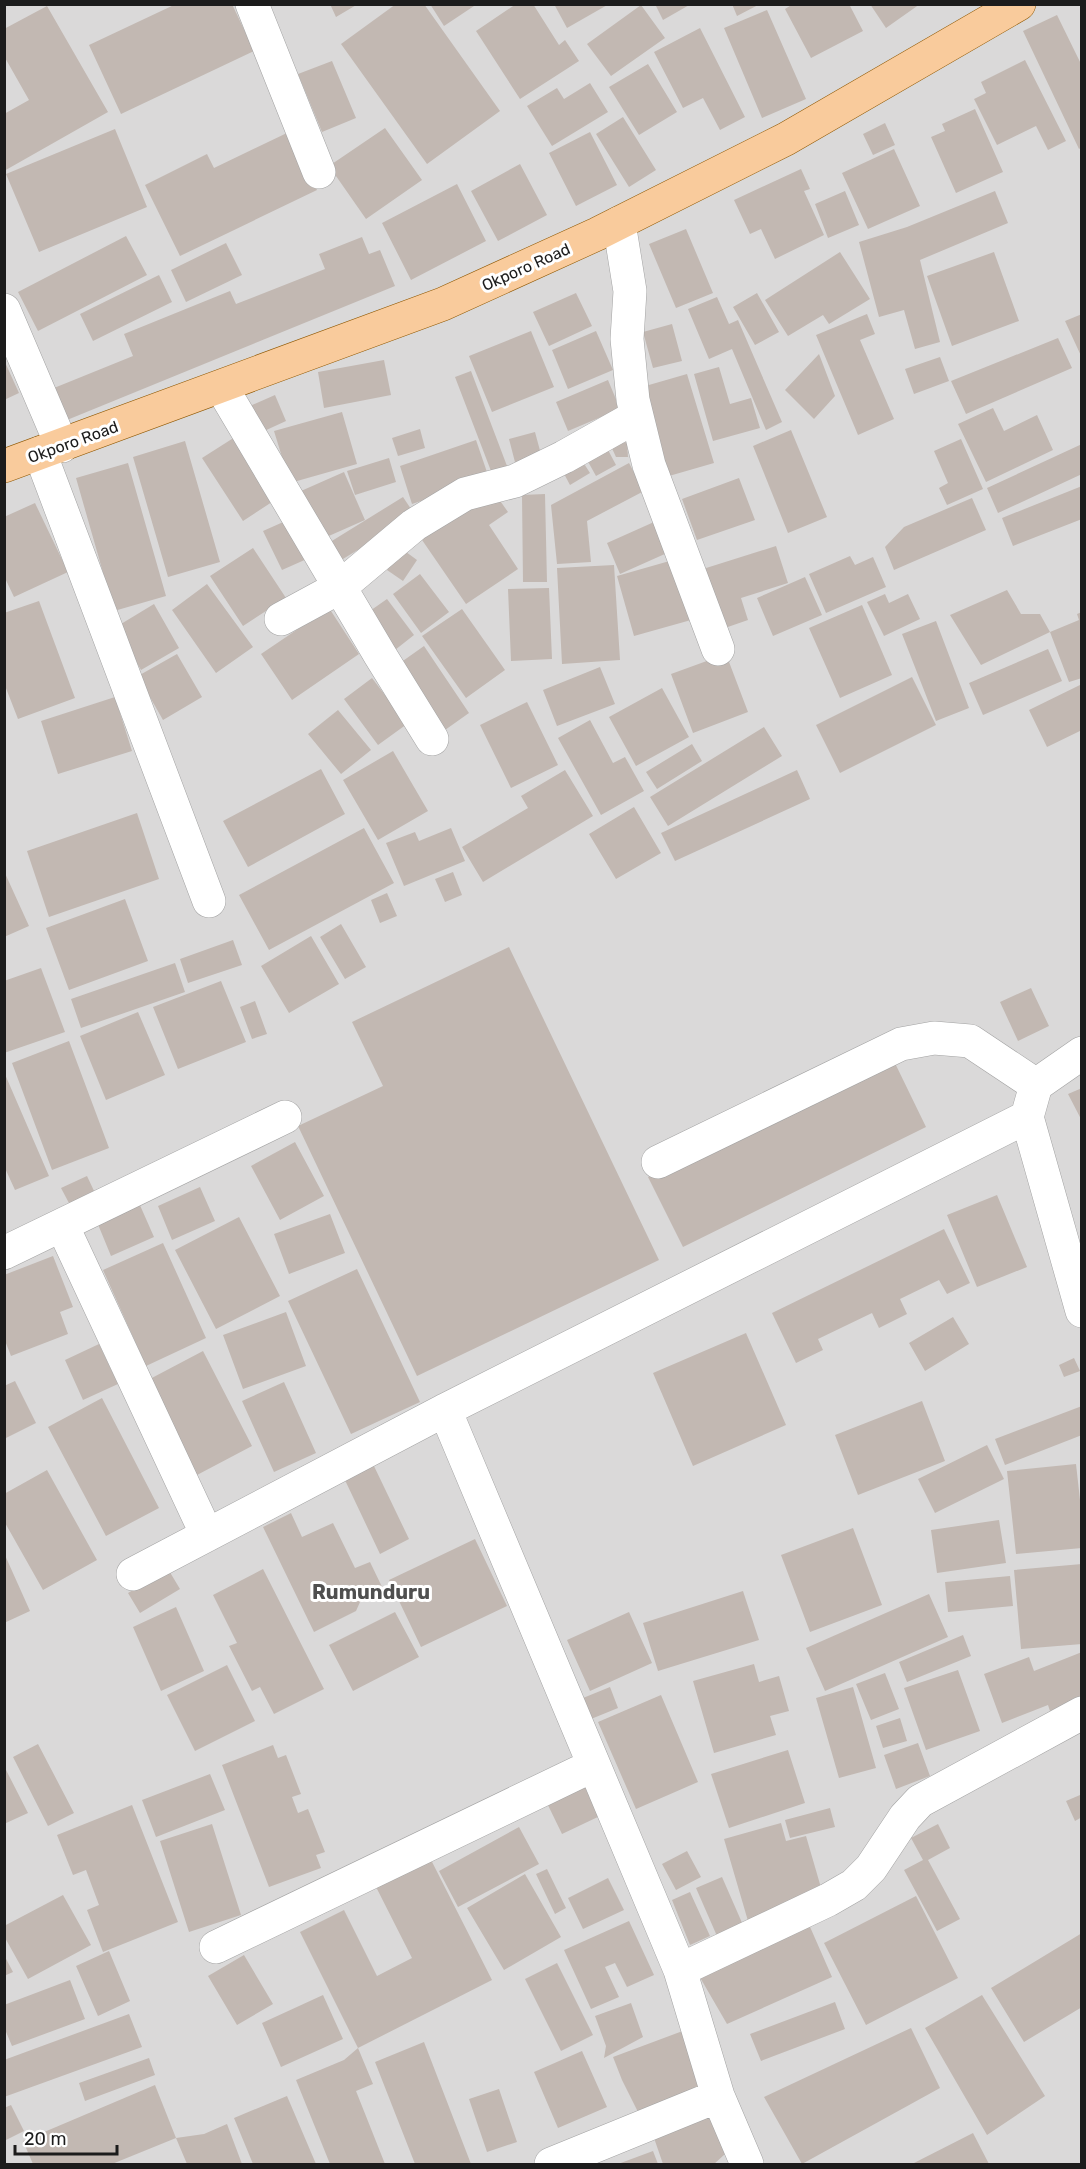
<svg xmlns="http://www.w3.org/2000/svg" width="1086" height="2169" font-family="Rubik,sans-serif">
	<rect width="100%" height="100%" fill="#ede9e2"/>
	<path fill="#dad9d9" d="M5 5H1081V2164H5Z"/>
	<path fill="#c2b8b2" d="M176 4H232L254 51 121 114 89 45Z
		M330 4H358L336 17Z
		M396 4H424L500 111 427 164 341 44Z
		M430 4H477L444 26Z
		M516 4H533L559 45 565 40 579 61 520 99 476 31Z
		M554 4H609L567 28Z
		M655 4H691L663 20Z
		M732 4H760L737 16Z
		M793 4H849L863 31 811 58 785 9Z
		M870 4H920L886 28Z
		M641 5 665 38 611 76 587 44Z
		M47 6 108 112 4 171V114L29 100 4 56V29Z
		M767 10 806 99 762 118 724 28Z
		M1057 15 1082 66V147L1079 149 1023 31Z
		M700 28 745 117 720 130 703 98 683 108 654 52Z
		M1025 60 1066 141 1048 150 1036 126 997 145 974 99 986 93 981 82Z
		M332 61 356 118 322 132 298 74Z
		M648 64 677 112 639 135 609 87Z
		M590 83 608 112 552 146 527 106 557 88 564 99Z
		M975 109 1003 172 956 193 931 137 945 131 942 124Z
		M623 117 656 170 629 187 596 134Z
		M885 123 895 145 873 155 863 134Z
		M385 128 422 180 366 219 329 166Z
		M115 129 147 207 39 252 6 174Z
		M289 132 317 190 180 256 145 185 207 154 214 168Z
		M590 132 617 185 576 206 549 153Z
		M894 149 920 206 868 229 842 173Z
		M520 164 547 215 498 241 471 191Z
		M801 169 810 189 804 191 824 235 775 259 761 229 750 234 734 200Z
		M457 184 486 241 411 280 382 223Z
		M845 191 859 225 828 238 815 204Z
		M995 191 1008 223 920 260 940 342 915 349 904 310 879 317 859 242 907 227Z
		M686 229 713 293 676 308 649 244Z
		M126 236 147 275 38 331 18 292Z
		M362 237 369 254 380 250 395 286 67 420 54 388 133 356 124 334 230 291 236 304 325 269 319 254Z
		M226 243 242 275 186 302 171 270Z
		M840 252 870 299 829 324 823 315 788 336 765 300Z
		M994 252 1019 321 952 346 927 276Z
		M159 275 172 302 93 341 80 314Z
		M576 293 592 326 549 346 533 312Z
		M757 293 779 332 755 345 733 307Z
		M717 297 729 324 738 320 782 422 766 430 732 349 709 359 688 309Z
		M867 314 875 334 860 340 894 419 858 435 816 335Z
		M1082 314V358L1065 321Z
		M672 324 682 361 653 368 643 332Z
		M531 331 554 387 492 412 469 356Z
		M596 331 613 370 568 389 552 350Z
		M1058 338 1072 368 966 414 951 381Z
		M819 354 835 396 814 419 785 390Z
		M940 357 949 381 914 394 905 369Z
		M4 360 19 393 4 400Z
		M384 360 391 395 324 408 318 372Z
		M719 367 730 404 751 398 760 428 713 441 694 374Z
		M471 371 507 466 491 471 455 377Z
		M687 374 714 463 669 476 642 387Z
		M608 380 620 409 568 431 556 402Z
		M275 395 286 421 262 432 250 406Z
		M993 408 1004 431 1037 415 1053 450 986 482 958 424Z
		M342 412 357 464 290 483 274 431Z
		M420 429 425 448 398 456 392 438Z
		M791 430 827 517 788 533 753 446Z
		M535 432 542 458 516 466 509 439Z
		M235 437 275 500 243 521 202 458Z
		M961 439 983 489 947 505 939 488 948 483 934 451Z
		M476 440 489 478 412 504 400 466Z
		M185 441 220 562 168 577 133 457Z
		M627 442 628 457H616L610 444Z
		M1082 444V474L998 513 987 488Z
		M607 448 616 465 596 476 586 458Z
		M389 458 396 482 355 495 347 471Z
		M581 459 590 473 570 485 562 470Z
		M128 463 166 596 114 611 76 478Z
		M629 463 644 491 587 521 591 562 557 564 551 505Z
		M344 472 365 520 322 539 301 491Z
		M739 478 755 520 697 540 682 499Z
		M1082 486V519L1013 546 1002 518Z
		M491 488 508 512 489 525 518 569 466 604 420 537Z
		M545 494 547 582H523L522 495Z
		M403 497 415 515 338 562 327 544Z
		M972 498 986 530 894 570 885 547 904 527Z
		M35 503 68 572 14 597 4 576V517Z
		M290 519 309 558 282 570 263 531Z
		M654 522 667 553 620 574 607 543Z
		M776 546 788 583 741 598 748 620 722 629 703 569Z
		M253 548 286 598 243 626 210 576Z
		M402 549 417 560 403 581 387 570Z
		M850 556 855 565 873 557 886 587 826 613 809 574Z
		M673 560 691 620 634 636 617 576Z
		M614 565 620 660 562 664 557 568Z
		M420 574 449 612 421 633 393 594Z
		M805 577 822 615 773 636 757 598Z
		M207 584 253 647 216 673 172 610Z
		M549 588 552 659 511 661 508 589Z
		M1007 590 1021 614H1040L1050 632 981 665 950 615Z
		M885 594 889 603 908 594 920 619 884 636 867 602Z
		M387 599 414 635 395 650 367 613Z
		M39 601 75 698 18 719 4 683V613Z
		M154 604 179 648 141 670 116 627Z
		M862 605 892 675 840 698 809 628Z
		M329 608 359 654 292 700 261 654Z
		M462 609 505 670 466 698 422 636Z
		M1082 612V678L1069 682 1050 632 1079 620 1077 614Z
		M936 621 969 708 936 721 902 634Z
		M424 646 469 713 445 730 400 663Z
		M1048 649 1062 681 983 715 969 683Z
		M177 654 202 697 163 720 138 676Z
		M726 654 748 712 693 733 671 674Z
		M600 667 615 704 557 726 543 690Z
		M912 677 936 725 840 773 816 725Z
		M372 678 407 724 378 745 344 699Z
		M1082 684V730L1047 747 1029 710Z
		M662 688 689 737 636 766 609 717Z
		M115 697 132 751 58 774 41 721Z
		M527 702 558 765 511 788 480 725Z
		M338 710 371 750 341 774 308 734Z
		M590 720 613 763 625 757 644 791 601 815 558 738Z
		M764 727 782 756 668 826 650 797Z
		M692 744 702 761 657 789 646 772Z
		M393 751 428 811 378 840 343 780Z
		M321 769 345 814 248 867 223 821Z
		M565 770 593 816 483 882 462 847 528 808 521 796Z
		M797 770 810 799 675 861 661 833Z
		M634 807 661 853 616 879 589 834Z
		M137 813 159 879 49 917 27 851Z
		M364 828 394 883 269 950 239 895Z
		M451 828 465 861 404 886 386 843 415 832 419 841Z
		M4 871 29 926 4 937Z
		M453 872 462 895 445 902 435 879Z
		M387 893 397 916 380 923 371 900Z
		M125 899 148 961 69 990 46 928Z
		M341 924 366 967 345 979 320 937Z
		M311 936 339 984 289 1013 261 966Z
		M233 940 242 965 188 983 180 959Z
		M509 947 659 1260 417 1376 298 1126 383 1086 352 1022Z
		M175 963 185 992 81 1028 71 999Z
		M41 968 65 1032 4 1053V981Z
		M221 981 246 1042 178 1069 153 1007Z
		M1031 988 1049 1026 1018 1041 1000 1002Z
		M255 1001 267 1034 252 1039 240 1007Z
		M138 1012 165 1075 106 1100 80 1036Z
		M69 1041 109 1148 52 1170 12 1063Z
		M892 1057 926 1127 683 1247 648 1177Z
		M4 1072 49 1176 15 1190 4 1166Z
		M1082 1088V1121L1068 1094Z
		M295 1142 324 1196 280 1220 251 1166Z
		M87 1176 95 1193 70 1205 61 1188Z
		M200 1187 215 1221 172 1240 158 1206Z
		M997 1195 1027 1267 977 1287 947 1215Z
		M139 1203 154 1237 111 1256 97 1222Z
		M330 1214 345 1253 289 1274 274 1234Z
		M239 1217 280 1296 216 1329 175 1250Z
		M944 1229 970 1283 947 1294 939 1280 900 1299 907 1314 879 1328 872 1313 818 1339 823 1350 796 1363 772 1313Z
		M163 1243 206 1338 146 1366 103 1270Z
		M53 1256 73 1307 60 1312 68 1334 11 1356 4 1338V1275Z
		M357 1269 420 1402 351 1434 288 1301Z
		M286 1312 306 1366 243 1389 223 1335Z
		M953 1317 969 1344 925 1371 909 1343Z
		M746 1333 786 1425 693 1466 653 1373Z
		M99 1344 118 1384 83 1400 65 1360Z
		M203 1351 252 1446 197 1475 148 1380Z
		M1074 1358 1080 1371 1064 1377 1059 1365Z
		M15 1381 36 1423 4 1439V1386Z
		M284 1382 316 1453 274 1472 242 1401Z
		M102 1398 159 1508 106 1536 48 1427Z
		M922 1401 945 1461 858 1495 835 1435Z
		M1082 1406V1435L1005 1465 995 1439Z
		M987 1445 1004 1479 935 1513 918 1479Z
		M373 1464 409 1539 380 1554 344 1478Z
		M1076 1464 1082 1518V1548L1016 1554 1007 1471Z
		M47 1470 97 1560 43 1590 4 1521V1494Z
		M291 1513 302 1537 333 1523 355 1568 370 1562 384 1591 360 1602 356 1611 314 1632 263 1527Z
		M999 1520 1006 1563 937 1573 931 1530Z
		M853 1528 882 1605 810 1632 781 1555Z
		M475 1539 507 1606 421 1647 389 1580Z
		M4 1553 30 1611 4 1623Z
		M1082 1564V1644L1021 1649 1014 1570Z
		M168 1569 180 1589 140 1613 128 1593Z
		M263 1569 324 1689 274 1714 260 1687 252 1691 229 1646 237 1643 213 1595Z
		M1010 1576 1013 1606 948 1612 945 1582Z
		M743 1591 759 1640 658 1671 643 1623Z
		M929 1594 948 1637 825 1691 806 1648Z
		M176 1607 204 1671 161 1691 133 1627Z
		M395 1612 419 1657 353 1691 329 1645Z
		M629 1612 652 1663 590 1691 567 1640Z
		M963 1635 971 1656 907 1682 899 1662Z
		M1082 1652V1699L1050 1711 1048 1705 1002 1723 984 1674 1029 1657 1034 1671Z
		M754 1664 759 1682 779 1676 789 1711 770 1716 776 1735 714 1753 693 1681Z
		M227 1665 255 1721 195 1751 167 1695Z
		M958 1670 980 1731 926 1750 904 1688Z
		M885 1673 899 1709 871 1720 856 1684Z
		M610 1687 618 1708 591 1719 583 1698Z
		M853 1687 876 1768 839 1778 816 1698Z
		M661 1695 698 1782 636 1809 598 1722Z
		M900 1718 907 1741 883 1748 876 1726Z
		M918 1743 930 1776 896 1789 884 1755Z
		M38 1744 74 1813 48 1826 13 1757Z
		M273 1745 278 1758 286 1755 301 1794 292 1797 298 1813 308 1809 325 1852 316 1855 321 1868 269 1887 222 1765Z
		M788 1750 805 1803 729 1828 711 1774Z
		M4 1766 28 1813 4 1824Z
		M210 1774 225 1810 156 1837 142 1800Z
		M585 1779 602 1815 562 1834 545 1799Z
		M1080 1795 1082 1817 1075 1821 1066 1801Z
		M132 1805 178 1922 103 1952 87 1910 99 1905 86 1870 73 1875 57 1835Z
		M830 1808 835 1827 790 1838 785 1820Z
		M781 1823 786 1841 806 1836 824 1898 748 1921 724 1839Z
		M212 1824 241 1915 189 1932 160 1841Z
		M938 1824 950 1848 928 1860 960 1919 937 1931 904 1870 923 1860 911 1838Z
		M519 1827 539 1864 458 1907 439 1871Z
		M687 1851 701 1877 676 1890 662 1864Z
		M428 1854 492 1980 358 2048 300 1932 344 1910 377 1976 412 1958 373 1881Z
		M547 1869 566 1908 555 1914 536 1874Z
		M525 1874 561 1937 504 1970 467 1908Z
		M722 1877 743 1925 717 1936 696 1888Z
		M608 1878 624 1910 583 1929 568 1898Z
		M690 1892 710 1936 690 1945 672 1900Z
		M63 1895 91 1945 28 1979 4 1936V1926Z
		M916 1896 958 1978 866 2025 824 1943Z
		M807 1920 832 1977 727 2024 698 1974Z
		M629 1921 654 1975 627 1987 615 1963 605 1967 619 1997 591 2009 564 1950Z
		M1082 1933V2007L1024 2042 991 1988Z
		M109 1951 130 2001 98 2016 76 1966Z
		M4 1955 13 1972 4 1976Z
		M244 1955 273 2004 237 2025 208 1976Z
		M557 1963 593 2035 561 2051 525 1979Z
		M70 1980 85 2019 12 2046 4 2027V2005Z
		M323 1995 343 2039 281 2067 262 2023Z
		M982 1995 1045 2096 987 2135 925 2028Z
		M835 2002 845 2029 761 2061 750 2034Z
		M631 2003 643 2037 604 2058 606 2046 595 2016Z
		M129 2014 142 2047 4 2097V2060Z
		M911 2028 940 2088 802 2164 764 2097Z
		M688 2029 712 2086 639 2114 622 2080 613 2057Z
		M424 2042 471 2164H415L375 2062Z
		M358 2048 373 2084 356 2091 385 2164H330L296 2080 344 2060Z
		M582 2051 607 2107 558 2128 534 2072Z
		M149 2058 155 2075 85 2101 79 2083Z
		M155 2085 176 2138 112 2164H33L23 2141Z
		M499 2089 517 2142 487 2152 469 2099Z
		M287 2096 316 2164H253L234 2118Z
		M11 2105 24 2131 4 2141V2108Z
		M715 2115 735 2145 714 2164H663L654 2138Z
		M227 2124 242 2164H187L176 2138 204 2134Z
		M973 2133 989 2164H912Z
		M653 2151 658 2164H618Z"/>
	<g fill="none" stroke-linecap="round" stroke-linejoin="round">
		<defs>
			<path id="minor" d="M252 4 319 172
				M619 223 630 291 627 339 633 400 649 465 718 649
				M4 310 62 446
				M222 388 380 655 432 739
				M40 453 209 901
				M281 619 340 587 414 525 465 494 515 481 564 457 637 416
				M1082 1053 1036 1085 1027 1117 1082 1311
				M658 1162 901 1044 934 1038 970 1041 1036 1085
				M62 1225 207 1535
				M4 1253 285 1117
				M445 1410 680 1970 718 2096 747 2164
				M133 1574 445 1410 1027 1117
				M216 1947 594 1765
				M680 1970 828 1900 854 1885 871 1868 905 1817 920 1801 1082 1713
				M551 2164 718 2096"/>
			<path id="major" d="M4 466 443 304 597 234 786 139 1019 4"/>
		</defs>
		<use href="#minor" stroke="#a3a3a3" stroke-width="34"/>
		<use href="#major" stroke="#905904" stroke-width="34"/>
		<use href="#minor" stroke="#fff" stroke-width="33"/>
		<use href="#major" stroke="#f9cb9c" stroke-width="33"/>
	</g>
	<g text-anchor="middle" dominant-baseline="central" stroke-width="6" stroke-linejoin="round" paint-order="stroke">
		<g font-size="16" fill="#1c1c1c" stroke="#fff">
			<text transform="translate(526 267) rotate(-24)">Okporo Road</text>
			<text transform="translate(73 442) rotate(-20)">Okporo Road</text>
		</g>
		<g font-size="20" font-weight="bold" fill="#4f4f4f" stroke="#fff">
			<text x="371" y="1592">Rumunduru</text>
		</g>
	</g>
	<rect width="1086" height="2169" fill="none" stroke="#1c1c1c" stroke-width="12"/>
	<path d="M15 2145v9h102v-9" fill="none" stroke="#1c1c1c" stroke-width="3"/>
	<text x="24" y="2145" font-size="18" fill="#1c1c1c" stroke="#ffffff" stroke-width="4.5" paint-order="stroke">20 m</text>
</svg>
